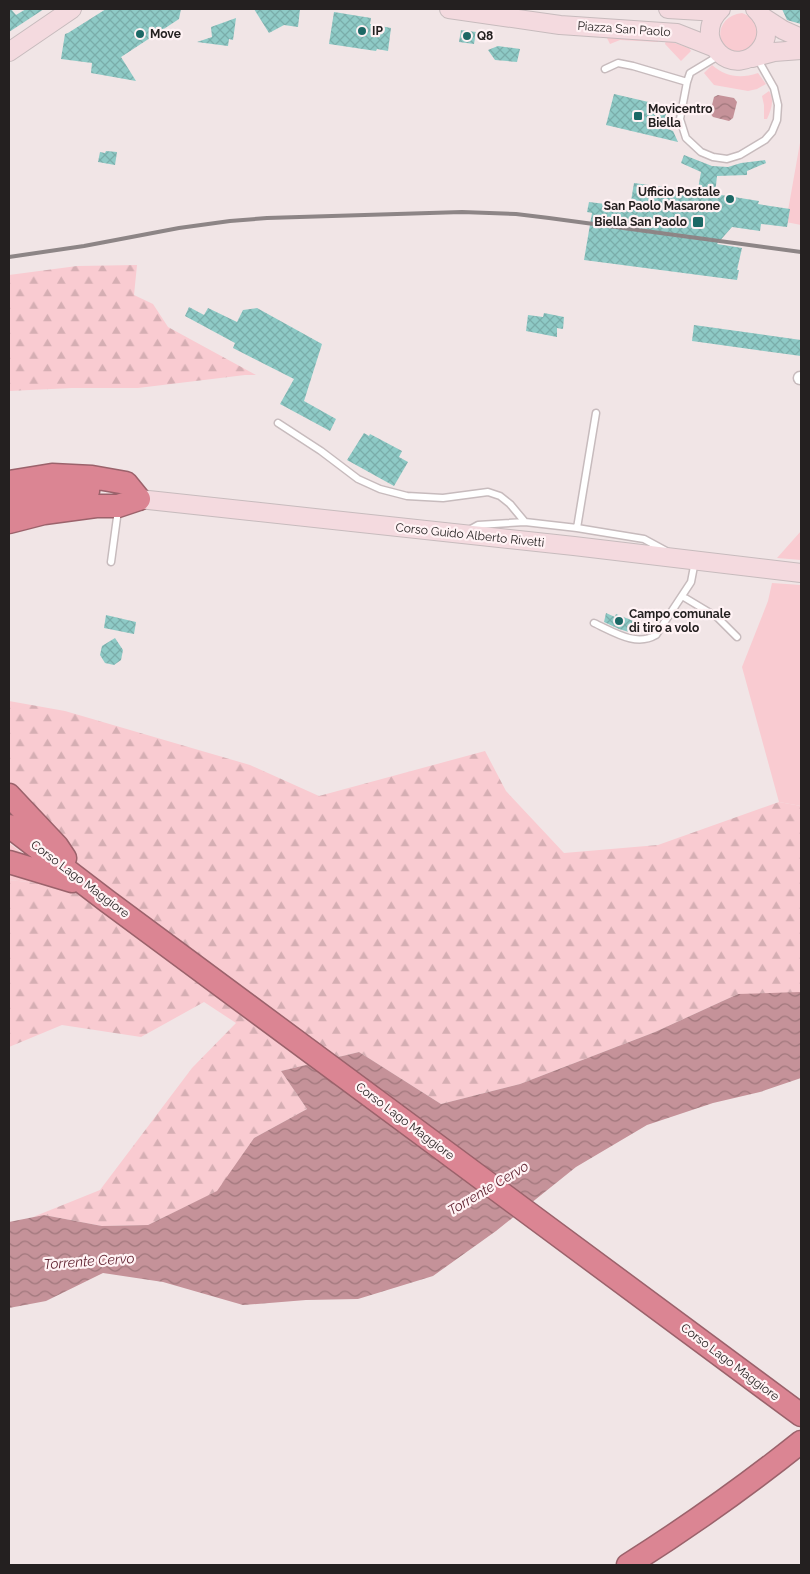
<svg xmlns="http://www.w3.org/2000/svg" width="810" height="1574" font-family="Raleway,sans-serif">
	<defs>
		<pattern id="forest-firs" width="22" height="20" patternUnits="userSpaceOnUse" patternTransform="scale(1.25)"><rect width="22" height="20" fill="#f9cbd1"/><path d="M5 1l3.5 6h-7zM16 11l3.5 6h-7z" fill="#d5aeb3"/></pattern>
		<pattern id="water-waves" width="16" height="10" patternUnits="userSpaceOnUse" patternTransform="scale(1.25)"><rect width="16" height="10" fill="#c59299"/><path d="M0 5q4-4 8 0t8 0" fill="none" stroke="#a0777c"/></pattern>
		<pattern id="building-cross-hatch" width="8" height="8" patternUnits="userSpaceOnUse" patternTransform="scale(1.25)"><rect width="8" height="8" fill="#8ecac6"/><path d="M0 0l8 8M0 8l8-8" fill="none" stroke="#7aadaa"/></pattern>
	</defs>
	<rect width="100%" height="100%" fill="#f1e5e6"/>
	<path fill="#f9cbd1" d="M742 13 754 18 760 36 748 51C745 52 740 53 736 52 714 50 714 16 742 13Z
		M606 36 658 39V42L620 40 610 44Z
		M666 40 689 48 691 51 681 61 665 44Z
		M712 65C726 77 740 79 758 73L766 84 757 89 748 91 714 85 704 73Z
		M769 91C775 100 771 110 767 119H764V105L762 96Z
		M801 137V225L786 222Z
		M801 531V560L777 558Z
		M772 583 801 585V806L779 802 742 667 768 601Z
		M9 843 66 886 9 880Z"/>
	<path fill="url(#forest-firs)" d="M137 265 134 295 153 304 168 327 256 375H245L138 388H72L9 391V275L77 266Z
		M9 701 65 711 250 765 319 796 485 751 506 791 564 853 658 845 779 802 801 806V994H738L655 1032 520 1084 441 1104 359 1052 281 1071 307 1109 254 1138 218 1191 148 1225 102 1226 44 1215 33 1217 100 1190 192 1068 236 1023 204 1002 141 1037 62 1025 9 1047V880L65 886 9 806Z"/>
	<path fill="url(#water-waves)" d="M718 95 734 98 737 102 733 118 729 121 713 117 710 113 714 97Z
		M801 992V1078L760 1092 713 1103 647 1125 576 1167 496 1231 433 1276 358 1299 306 1300 243 1305 163 1282 103 1273 46 1301 9 1308V1222L44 1215 102 1226 148 1225 217 1191 254 1138 307 1109 281 1071 359 1052 441 1104 520 1084 655 1032 738 994Z"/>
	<path fill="url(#building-cross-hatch)" d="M9 9H11L16 15 26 9H44L9 32Z
		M106 9H181L179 19 121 57 136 81 91 73 92 63 61 59 65 34 68 33Z
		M254 9H300L298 27 284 25 269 33Z
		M782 9H801V24L787 20Z
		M334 12 371 18 370 24 391 28 388 51 377 49 376 51 329 44Z
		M236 18 233 40 229 39 228 46 197 42 212 37 211 27Z
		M461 30 476 32 474 44 459 42Z
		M498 46 520 49 517 62 495 60 488 50Z
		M614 94 670 107 665 128 673 131 678 142 606 125Z
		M106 151 117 152 115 165 98 162 100 152 105 153Z
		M684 155 712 166 728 167 741 163 765 160 766 163 747 171V175L717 176 715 194 759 201 758 204 790 209 787 227 761 224 760 231 732 227 717 244 742 248 737 270H739L737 280 584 260 592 213 587 212 589 202 630 207 634 183 692 191 693 188 698 189 701 172 681 163Z
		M189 307 204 315 208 308 237 322 243 310 257 308 322 344 304 401 336 419 330 431 280 404 294 379 233 348 235 343 185 316Z
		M544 313 564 317 563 329 557 328V337L526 331 528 315 543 317Z
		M694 325 801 340V356L692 341Z
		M364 433 369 436 370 434 402 451 399 457 408 462 394 486 347 460Z
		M606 613 615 617 616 614 636 622 632 633 619 629 604 622Z
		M106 615 136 622 134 634 104 628Z
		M115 638 123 650 121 660 114 665 105 663 100 655 102 646Z"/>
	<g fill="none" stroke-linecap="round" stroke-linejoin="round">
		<defs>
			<path id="lane" d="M605 69 618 63 633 66 687 82 690 73 720 55
				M687 82 680 119 686 138 701 152 713 157 727 159 740 155 765 140 772 132 777 120 778 105 774 88 757 58
				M278 423 321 451 358 479 380 489 407 496 443 498 488 492 500 496 510 504 525 522
				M577 528 596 413
				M469 530 478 525 525 522 577 528 644 539 668 552
				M111 562 118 510
				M682 596 717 617 737 637
				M594 623C614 632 636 647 656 635L691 582 695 561"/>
			<path id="street" d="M800 378H801"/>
			<path id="secondary" d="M449 9 560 25 677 33 715 48
				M668 9 701 11 717 9
				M721 9C713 16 709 25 710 36 711 42 714 48 719 53 746 78 786 37 755 9
				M763 17 783 30 801 38
				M9 52 72 9
				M752 58 774 52 801 50
				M139 499 574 546 801 573"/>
			<path id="highway" d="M9 482 52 475 92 477 126 483 139 499
				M9 500C34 494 62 486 88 491
				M9 522 44 513 96 506H118L139 499
				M9 795 57 846 65 858
				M9 826 107 901 801 1415
				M9 862 72 881
				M628 1565C688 1527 746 1486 801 1442"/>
		</defs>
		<use href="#lane" stroke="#c7bbbd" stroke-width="9"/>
		<use href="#street" stroke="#c7bbbd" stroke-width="15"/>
		<use href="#secondary" stroke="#c7bbbd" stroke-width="20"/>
		<use href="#highway" stroke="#9b626b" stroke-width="25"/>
		<use href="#lane" stroke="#fff" stroke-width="6"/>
		<use href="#street" stroke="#fff" stroke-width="12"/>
		<use href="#secondary" stroke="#f4dadf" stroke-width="18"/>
		<use href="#highway" stroke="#db8593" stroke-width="22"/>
		<path stroke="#8d8586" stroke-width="4" d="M9 257 84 246 179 228 230 221 267 218 462 212 516 214 549 218 801 252"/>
	</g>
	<g fill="#1c6865" stroke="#fff2f4" stroke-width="2">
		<circle cx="362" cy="31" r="5"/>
		<circle cx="140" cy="34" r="5"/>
		<circle cx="467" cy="36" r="5"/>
		<rect x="633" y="111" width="10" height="10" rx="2.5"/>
		<circle cx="730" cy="199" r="5"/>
		<rect x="692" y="216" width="12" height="12" rx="2.5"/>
		<circle cx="619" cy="621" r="5"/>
	</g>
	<g text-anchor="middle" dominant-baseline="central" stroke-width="4.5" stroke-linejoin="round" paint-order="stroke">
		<g font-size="12" fill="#242020" stroke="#fff2f4">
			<text transform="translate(624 29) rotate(4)">Piazza San Paolo</text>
			<text transform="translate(470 535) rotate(6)">Corso Guido Alberto Rivetti</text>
			<text transform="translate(80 879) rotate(37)">Corso Lago Maggiore</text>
			<text transform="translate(405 1121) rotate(37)">Corso Lago Maggiore</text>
			<text transform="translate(730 1362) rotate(37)">Corso Lago Maggiore</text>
		</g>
		<g font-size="12" font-weight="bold" fill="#242020" stroke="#fff2f4" text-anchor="start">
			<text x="372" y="31">IP</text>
			<text x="150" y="34">Move</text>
			<text x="477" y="36">Q8</text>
			<text x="648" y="109">Movicentro<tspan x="648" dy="14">Biella</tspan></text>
			<text x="720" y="192" text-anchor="end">Ufficio Postale<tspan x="720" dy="14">San Paolo Masarone</tspan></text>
			<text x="687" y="222" text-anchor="end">Biella San Paolo</text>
			<text x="629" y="614">Campo comunale<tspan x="629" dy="14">di tiro a volo</tspan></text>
		</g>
		<g font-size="14" font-style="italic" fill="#5e1f2d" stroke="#fff2f4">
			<text transform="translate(488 1188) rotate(-31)">Torrente Cervo</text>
			<text transform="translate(89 1261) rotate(-4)">Torrente Cervo</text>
		</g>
	</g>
	<rect width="810" height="1574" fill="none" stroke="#242020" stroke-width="20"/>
</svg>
